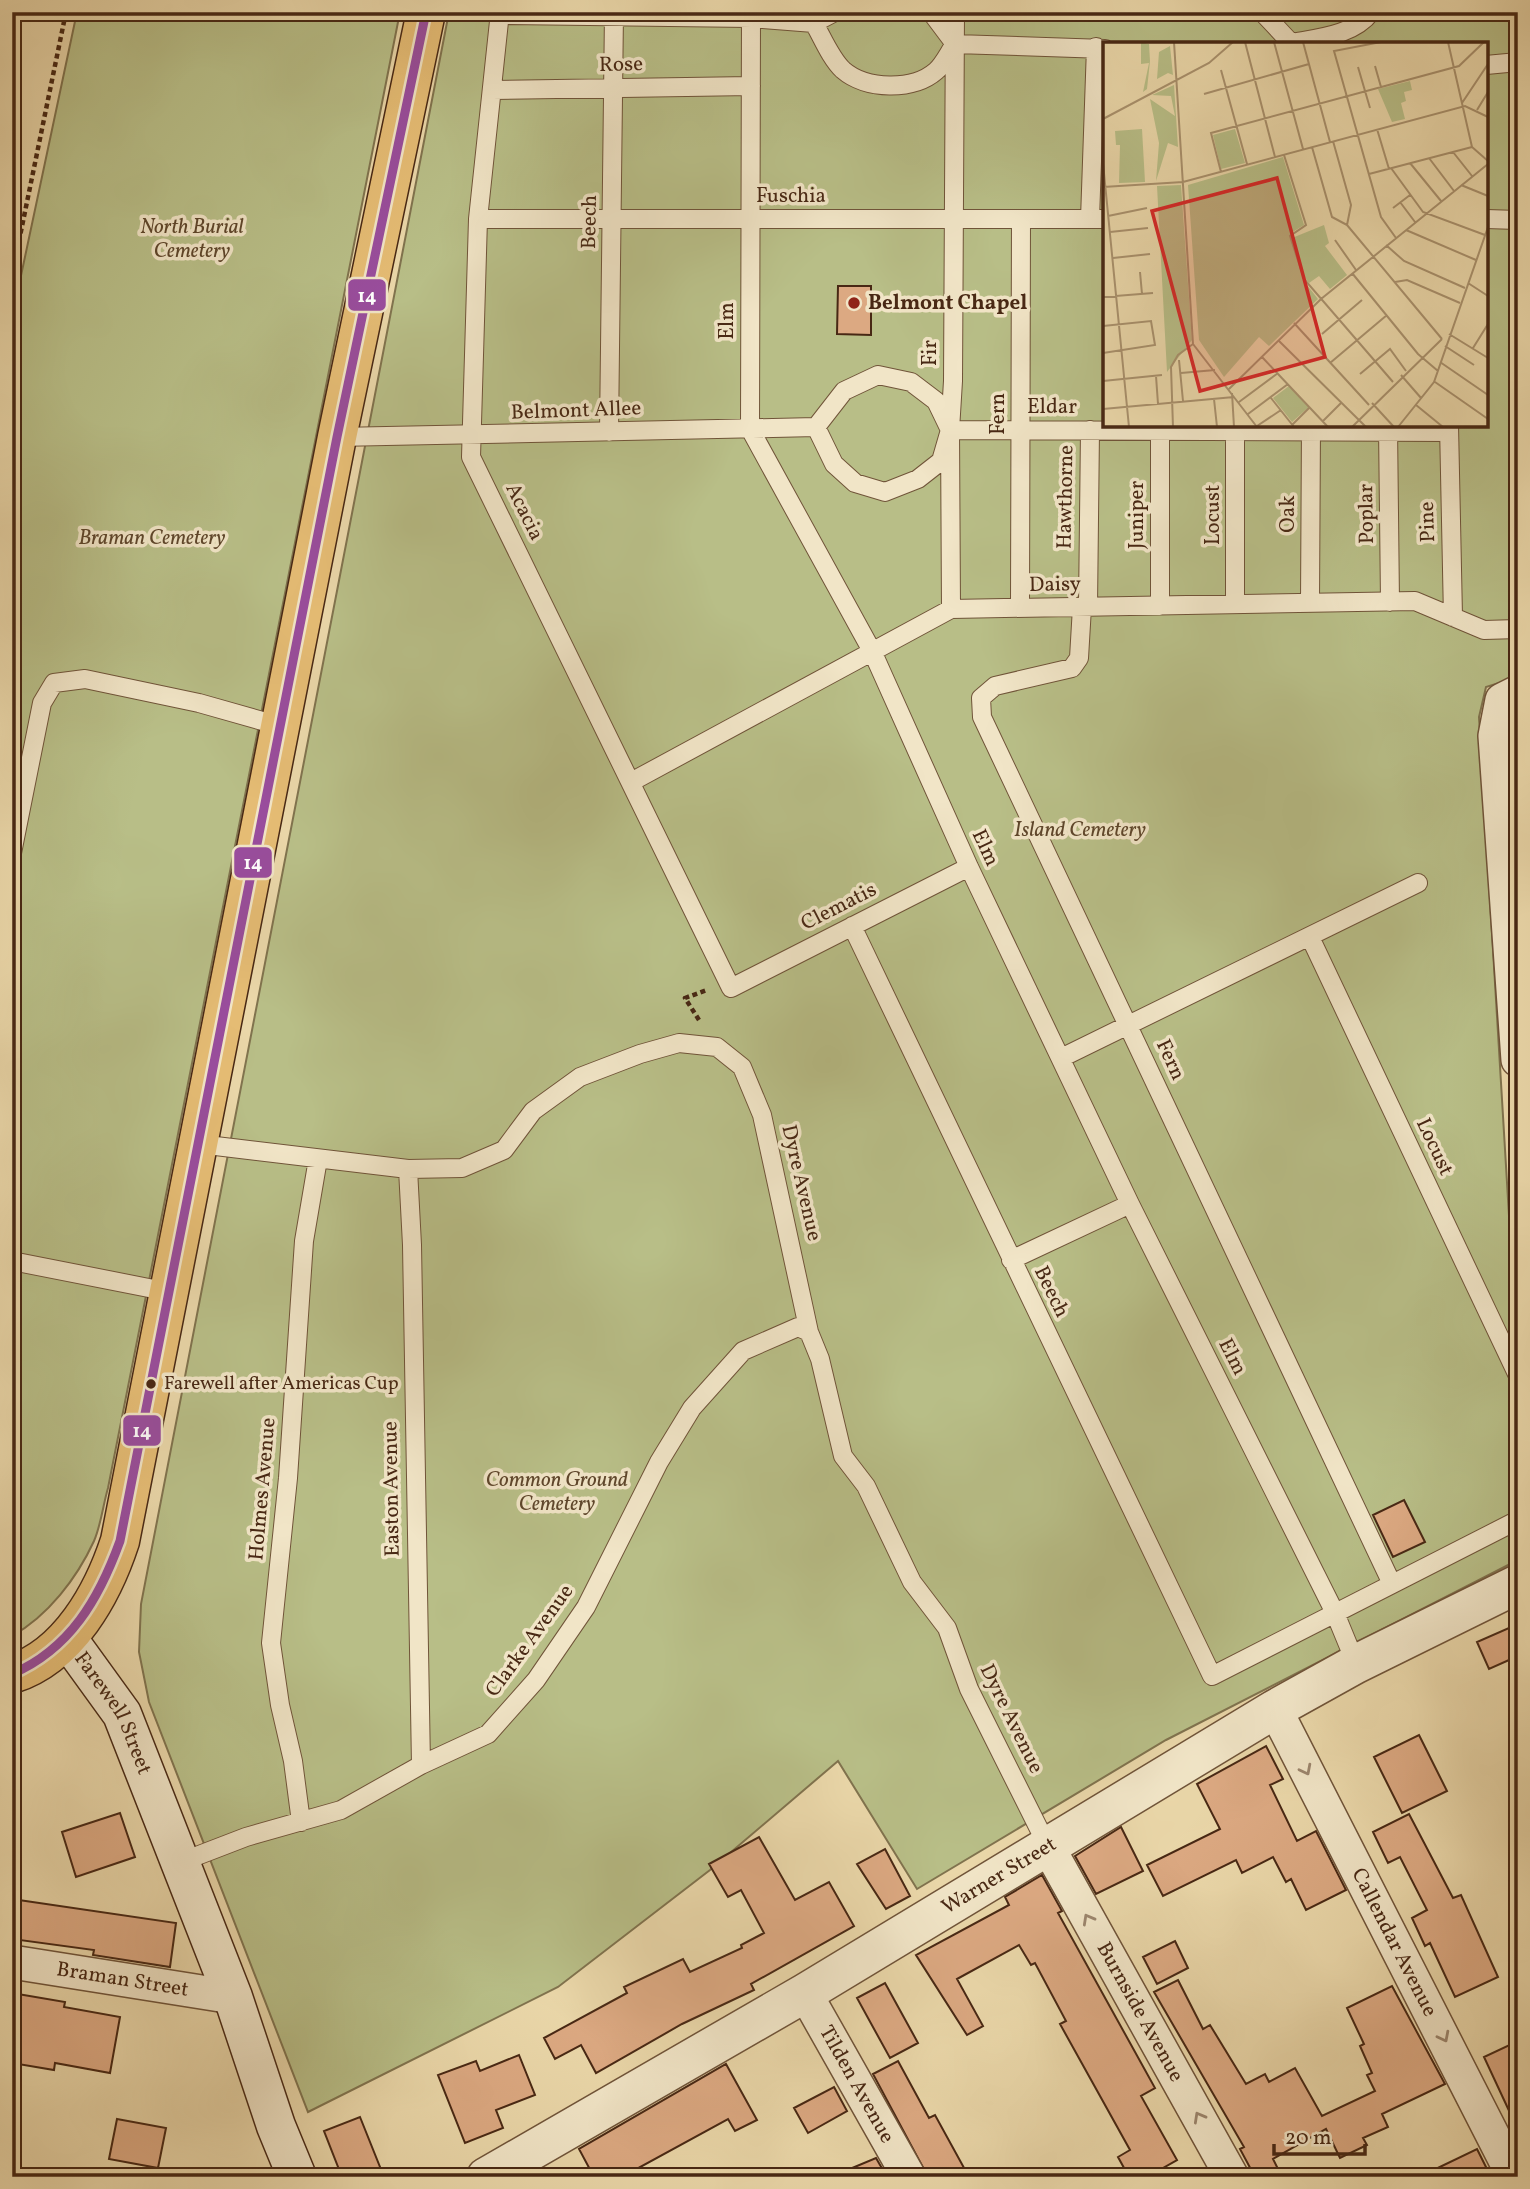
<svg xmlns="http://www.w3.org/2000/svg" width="1530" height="2189" font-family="Vollkorn,serif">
	<rect width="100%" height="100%" fill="#ead7a9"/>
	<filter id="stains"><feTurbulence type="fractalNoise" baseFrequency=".00286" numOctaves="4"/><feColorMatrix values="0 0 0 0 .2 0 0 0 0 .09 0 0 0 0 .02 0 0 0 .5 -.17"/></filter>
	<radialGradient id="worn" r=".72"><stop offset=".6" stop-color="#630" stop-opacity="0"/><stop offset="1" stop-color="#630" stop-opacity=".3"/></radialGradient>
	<path fill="#b8be87" stroke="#80734e" stroke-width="2" fill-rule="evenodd" d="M77 12H400L108 1488C103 1505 101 1525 94 1541 77 1578 48 1616 12 1636V318Z
		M449 12H1518V677L1486 687 1479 717 1511 1249 1518 1264V1560L1166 1740 917 1889 838 1761 710 1870 558 1987 308 2112 149 1702 139 1652 141 1604ZM1105 44H1486V425H1105Z
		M1518 711V876L1508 734 1513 715Z"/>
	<path fill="#dca982" stroke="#482814" stroke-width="2" d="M838 286H871V335L837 334Z
		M1404 1500 1425 1542 1393 1557 1373 1515Z
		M1518 1624V1656L1489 1669 1477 1642Z
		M1419 1735 1447 1791 1402 1813 1374 1757Z
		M1266 1746 1283 1779 1270 1785 1297 1841 1316 1831 1346 1890 1306 1910 1291 1879 1286 1882 1273 1857 1242 1873 1236 1860 1163 1896 1147 1865 1220 1829 1197 1784Z
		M120 1813 135 1857 76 1877 62 1832Z
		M1409 1814 1453 1898 1461 1895 1498 1977 1455 1997 1430 1943 1425 1946 1412 1918 1427 1910 1400 1857 1388 1863 1373 1832Z
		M1121 1827 1143 1871 1096 1894 1075 1856Z
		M759 1837 795 1900 829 1882 854 1926 751 1984 754 1990 682 2024 596 2073 581 2045 555 2059 544 2038 627 1993 624 1987 683 1959 690 1972 742 1948 741 1945 764 1933 741 1890 728 1897 709 1864Z
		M885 1849 910 1896 886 1909 857 1864Z
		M1042 1875 1062 1911 1058 1913 1155 2088 1141 2096 1177 2160 1147 2177H1129L1118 2157 1130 2150 1060 2024 1066 2021 1035 1963 1031 1965 1019 1945 957 1979 983 2026 967 2035 916 1955 1009 1905 1005 1897Z
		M12 1899 176 1923 170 1967 93 1955 94 1950 12 1939Z
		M1175 1941 1188 1968 1157 1984 1143 1957Z
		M1178 1980 1203 2029 1210 2025 1246 2084 1265 2074 1269 2082 1295 2068 1322 2116 1375 2091 1367 2075 1372 2073 1360 2046 1364 2044 1347 2008 1392 1986 1445 2084 1382 2114 1388 2127 1363 2138 1367 2145 1340 2158 1326 2129 1273 2159 1282 2177H1255L1240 2149 1244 2147 1154 1992Z
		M885 1983 918 2043 890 2058 857 1998Z
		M12 1993 65 2002 64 2007 120 2017 110 2073 55 2063 54 2070 12 2063Z
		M1518 2041V2130L1484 2057Z
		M519 2055 535 2095 496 2110 503 2128 465 2143 438 2075 476 2061 480 2071Z
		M898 2061 929 2118 935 2115 969 2177H928L873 2074Z
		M726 2064 757 2120 735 2131 728 2119 622 2177H594L579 2149Z
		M834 2087 847 2111 808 2133 794 2108Z
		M360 2117 384 2177H342L324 2131Z
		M117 2119 166 2128 158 2168 109 2159Z
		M1477 2149 1491 2177H1419Z
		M876 2158 887 2177H833V2176Z"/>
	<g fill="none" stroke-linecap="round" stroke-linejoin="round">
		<defs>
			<path id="service" d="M500 12 478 219 471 457 731 988 969 867
				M751 12 750 429 873 653 969 867 1130 1204 1335 1613 1356 1664
				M931 12 955 44
				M1262 12 1292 44
				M500 15 751 18 814 23 835 12
				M814 23C822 37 831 59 843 70 866 90 913 91 936 71 944 64 949 52 955 44
				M1292 43C1319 38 1354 35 1371 12
				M955 44 1105 49
				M1486 65 1518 62
				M492 90 751 86
				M478 219H1105
				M1090 219 1096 47
				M1486 219 1518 220
				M878 375 911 382 936 401 950 430 941 461 918 479 885 492 855 483 834 464 816 427 844 391Z
				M1388 425 1390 602
				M1449 425 1453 617
				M950 430 1449 432
				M609 432 614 12
				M337 437 816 427
				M1310 603 1311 425
				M1235 604V425
				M1160 606V425
				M1082 607 1079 658 1072 668 995 686 981 698 982 717 1392 1584
				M1088 607 1090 430
				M1020 608 1021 219
				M951 609 950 430 953 381 955 12
				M631 782 951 609 1415 601 1484 630 1518 629
				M12 853 42 703 54 683 85 679 199 703 280 726
				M852 926 1212 1676 1518 1520
				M1310 937 1518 1376
				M1061 1058 1418 883
				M199 1144 408 1169 462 1168 504 1150 533 1111 580 1077 640 1054 679 1043 717 1047 742 1067 762 1115 809 1332 820 1359 843 1456 866 1486 912 1582 947 1628 969 1689 1048 1847
				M408 1169 412 1245 421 1765
				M1011 1260 1130 1204
				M12 1261 169 1292
				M301 1822 293 1761 280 1705 271 1643 288 1478 304 1241 318 1159
				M181 1862 246 1837 341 1810 421 1765 488 1734 536 1680 586 1607 659 1462 692 1408 743 1351 798 1327 809 1332"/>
			<g id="minor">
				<path d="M1518 692 1502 700 1495 736 1518 1060"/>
				<path id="s1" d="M1275 1709 1514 2177"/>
				<path id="s2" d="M1048 1847 1232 2177"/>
				<path id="s3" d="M12 1962 233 1997"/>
				<path id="s4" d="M805 1993 909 2177"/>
			</g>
			<g id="tertiary">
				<path id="s5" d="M486 2177 805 1993 1275 1709 1356 1664 1518 1584"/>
			</g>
			<g id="secondary">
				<path id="s6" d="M67 1638 122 1714 233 1997 276 2126 297 2177"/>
			</g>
			<path id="primary" d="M12 1674C69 1656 103 1593 120 1541L337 437 426 12"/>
		</defs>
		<use href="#service" stroke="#705439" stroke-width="20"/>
		<use href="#minor" stroke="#705439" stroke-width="36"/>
		<use href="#tertiary" stroke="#705439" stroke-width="41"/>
		<use href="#secondary" stroke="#482814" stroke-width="41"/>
		<use href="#primary" stroke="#482814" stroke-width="41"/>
		<path stroke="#482814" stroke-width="4.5" stroke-dasharray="5 3.5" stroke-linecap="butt" d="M12 275 66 12
			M699 1020 685 998 707 990"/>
		<use href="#service" stroke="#f1e5c7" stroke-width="18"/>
		<use href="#minor" stroke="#f1e5c7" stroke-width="33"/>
		<use href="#tertiary" stroke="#f1e5c7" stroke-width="38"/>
		<use href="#secondary" stroke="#f1e5c7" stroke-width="38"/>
		<use href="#primary" stroke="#e5bc74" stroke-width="38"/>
		<defs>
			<path id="bus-1" d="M12 1674C70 1649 99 1599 120 1541L337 437 426 12"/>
		</defs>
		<use href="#bus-1" stroke="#f1e5c7" stroke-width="14"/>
		<use href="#bus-1" stroke="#994d9d" stroke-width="9"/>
	</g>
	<defs><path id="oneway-chevron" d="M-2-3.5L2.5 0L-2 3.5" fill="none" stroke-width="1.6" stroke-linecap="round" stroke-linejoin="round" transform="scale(1.75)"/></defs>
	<g stroke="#9c866e">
		<use href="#oneway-chevron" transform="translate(1306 1770) rotate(63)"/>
		<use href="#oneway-chevron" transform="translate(1088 1919) rotate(-119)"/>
		<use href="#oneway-chevron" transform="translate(1444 2037) rotate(63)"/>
		<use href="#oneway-chevron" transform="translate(1199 2117) rotate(-119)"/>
	</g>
	<circle fill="#8f2418" stroke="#f1e5c7" stroke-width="2.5" cx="854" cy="303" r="7"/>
	<circle fill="#482814" stroke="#f1e5c7" stroke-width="2.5" cx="151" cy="1384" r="6"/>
	<g text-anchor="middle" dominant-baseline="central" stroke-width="7" stroke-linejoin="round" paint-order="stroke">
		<g font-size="19" fill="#482814" stroke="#f1e5c7" text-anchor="start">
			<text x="164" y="1384">Farewell after Americas Cup</text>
		</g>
		<g font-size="21" fill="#482814" stroke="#f1e5c7">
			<text transform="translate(621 65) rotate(-1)">Rose</text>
			<text x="791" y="196">Fuschia</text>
			<text transform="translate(590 222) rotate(-89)">Beech</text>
			<text transform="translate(727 321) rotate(-90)">Elm</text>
			<text transform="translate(930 353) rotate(-90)">Fir</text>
			<text x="1052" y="407">Eldar</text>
			<text transform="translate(576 411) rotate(-2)">Belmont Allee</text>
			<text transform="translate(998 414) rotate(-90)">Fern</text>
			<text transform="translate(1066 497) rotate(-89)">Hawthorne</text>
			<text transform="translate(524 512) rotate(64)">Acacia</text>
			<text transform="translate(1288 514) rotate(-90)">Oak</text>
			<text transform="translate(1367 514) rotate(-91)">Poplar</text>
			<text transform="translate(1137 515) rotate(-90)">Juniper</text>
			<text transform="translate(1213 515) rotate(-90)">Locust</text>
			<text transform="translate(1428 522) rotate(-92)">Pine</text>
			<text transform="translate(1055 585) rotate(-1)">Daisy</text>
			<text transform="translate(985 848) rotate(65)">Elm</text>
			<text transform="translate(839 907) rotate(-27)">Clematis</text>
			<text transform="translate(1170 1060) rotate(65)">Fern</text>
			<text transform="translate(1434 1147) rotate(65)">Locust</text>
			<text transform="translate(801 1183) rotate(77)">Dyre Avenue</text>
			<text transform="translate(1051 1292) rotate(64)">Beech</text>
			<text transform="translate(1232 1357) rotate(63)">Elm</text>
			<text transform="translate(263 1489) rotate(-85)">Holmes Avenue</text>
			<text transform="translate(392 1489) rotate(-91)">Easton Avenue</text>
			<text transform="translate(530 1641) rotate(-54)">Clarke Avenue</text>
			<text stroke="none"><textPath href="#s6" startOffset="89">Farewell Street</textPath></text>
			<text transform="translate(1011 1719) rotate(64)">Dyre Avenue</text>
			<text stroke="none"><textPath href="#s5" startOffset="595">Warner Street</textPath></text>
			<text stroke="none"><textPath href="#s1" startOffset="262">Callendar Avenue</textPath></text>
			<text stroke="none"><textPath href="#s3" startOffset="112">Braman Street</textPath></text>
			<text stroke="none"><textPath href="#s2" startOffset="189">Burnside Avenue</textPath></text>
			<text stroke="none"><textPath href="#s4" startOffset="105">Tilden Avenue</textPath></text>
		</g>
		<g font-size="21" font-style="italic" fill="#5e462b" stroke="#f1e5c7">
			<text x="192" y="227">North Burial<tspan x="192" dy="24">Cemetery</tspan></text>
			<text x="152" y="538">Braman Cemetery</text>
			<text x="1080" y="830">Island Cemetery</text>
			<text x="557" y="1480">Common Ground<tspan x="557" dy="24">Cemetery</tspan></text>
		</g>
		<g font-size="21" font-weight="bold" fill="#482814" stroke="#f1e5c7" text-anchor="start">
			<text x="868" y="303">Belmont Chapel</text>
		</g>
	</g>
	<g transform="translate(1103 42)">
		<rect width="385" height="385" fill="#ead7a9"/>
		<path d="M38 0 46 2 47 19 44 47 40 50 46 21 38 22ZM67 4 70 33 65 31 54 37 56 10ZM307 39 309 48 301 50 303 59 298 61 302 77 289 80 275 47ZM71 43 75 105 65 101 53 139 56 101 47 57 72 74 68 54 49 53ZM39 87 42 140 16 141 17 103H13L12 89ZM132 87 142 121 118 127 110 93ZM180 115 201 183 188 191 200 238 215 257 166 304 156 295 121 335 96 298 85 143ZM78 143 89 298 64 330 54 144ZM221 183 226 201 222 204 244 233 227 247 216 234 206 241 202 236 189 196ZM186 344 206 365 189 380 170 356Z" fill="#b8be87"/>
		<path fill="none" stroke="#a9916d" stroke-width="2" d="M71 0 90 302M142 0 172 115M171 0 200 107M200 0 227 100M278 0 231 9 278 175 293 196M345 0 369 105 385 119M272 24 278 45M255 25 267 66M118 28 144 122M101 52 206 22M359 61 385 22M374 68 385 50M0 77 106 21 130 0M274 87 286 127M230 99 248 163 244 183M209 105 229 175 244 183M350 110 369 134M181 113 203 183 187 194 201 237 290 340M326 116 351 149M0 121 26 385M307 121 338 159M288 126 320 170 382 193M118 130 108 91 356 24 381 0M266 132 369 105M358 143 385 154M0 145 80 140 362 64 385 75M297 160 312 180M290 166 307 153M5 174 44 166M244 183 339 297M303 188 373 218M7 190 45 186M232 198 253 228M283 203 301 219 362 246M10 216 47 212M37 230 39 252M249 231 315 312 335 329M292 240 304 238 357 261M365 241 385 254M0 255 50 251M191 281 266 363M0 284 48 279 52 303 0 311M219 292 259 258M346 292 385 316M175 298 263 385M90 302 154 385M342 304 371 323M370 306 385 282M159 315 225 385M76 318 80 359M337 320 385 353M227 321 284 273M78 331 112 328M257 332 287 307 303 329M298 333 318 356M53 334 55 362M0 339 59 333M332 340 385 377M126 347 218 257 385 122M129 351 131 385M168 356 191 385M111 357 114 385M136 360 175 331M269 361 291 385M313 363 340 385M0 367 131 355M145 372 185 342M220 379 238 361M189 383 207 365M154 384 178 368M70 385 68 325 75 313 90 302M249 385 339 297M295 385 331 340 385 185"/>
		<path fill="#d62828" fill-opacity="0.15" stroke="#d62828" stroke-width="3.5" d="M174 136 222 315 97 349 49 169Z"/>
		<rect width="385" height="385" fill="none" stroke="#482814" stroke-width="3.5"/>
	</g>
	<g stroke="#f1e5c7" stroke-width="2.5">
		<rect x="347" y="278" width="40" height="34" rx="7" fill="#994d9d"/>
		<rect x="233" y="846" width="40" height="33" rx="7" fill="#994d9d"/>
		<rect x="122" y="1414" width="40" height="33" rx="7" fill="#994d9d"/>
	</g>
	<g font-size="19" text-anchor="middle" font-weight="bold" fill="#fff">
		<text x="367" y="302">14</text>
		<text x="253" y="869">14</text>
		<text x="142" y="1437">14</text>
	</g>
	<rect width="1530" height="2189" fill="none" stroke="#ead7a9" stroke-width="42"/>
	<rect x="14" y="14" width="1502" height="2161" fill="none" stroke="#482814" stroke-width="3.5"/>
	<rect x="21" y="21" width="1488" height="2147" fill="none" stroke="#482814" stroke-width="2"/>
	<path d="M1274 2144v10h91v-10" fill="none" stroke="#482814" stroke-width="3.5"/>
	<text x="1285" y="2144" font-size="21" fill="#482814" stroke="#f1e5c7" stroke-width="5" paint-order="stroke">20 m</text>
	<rect width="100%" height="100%" filter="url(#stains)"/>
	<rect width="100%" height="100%" fill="url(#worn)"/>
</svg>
